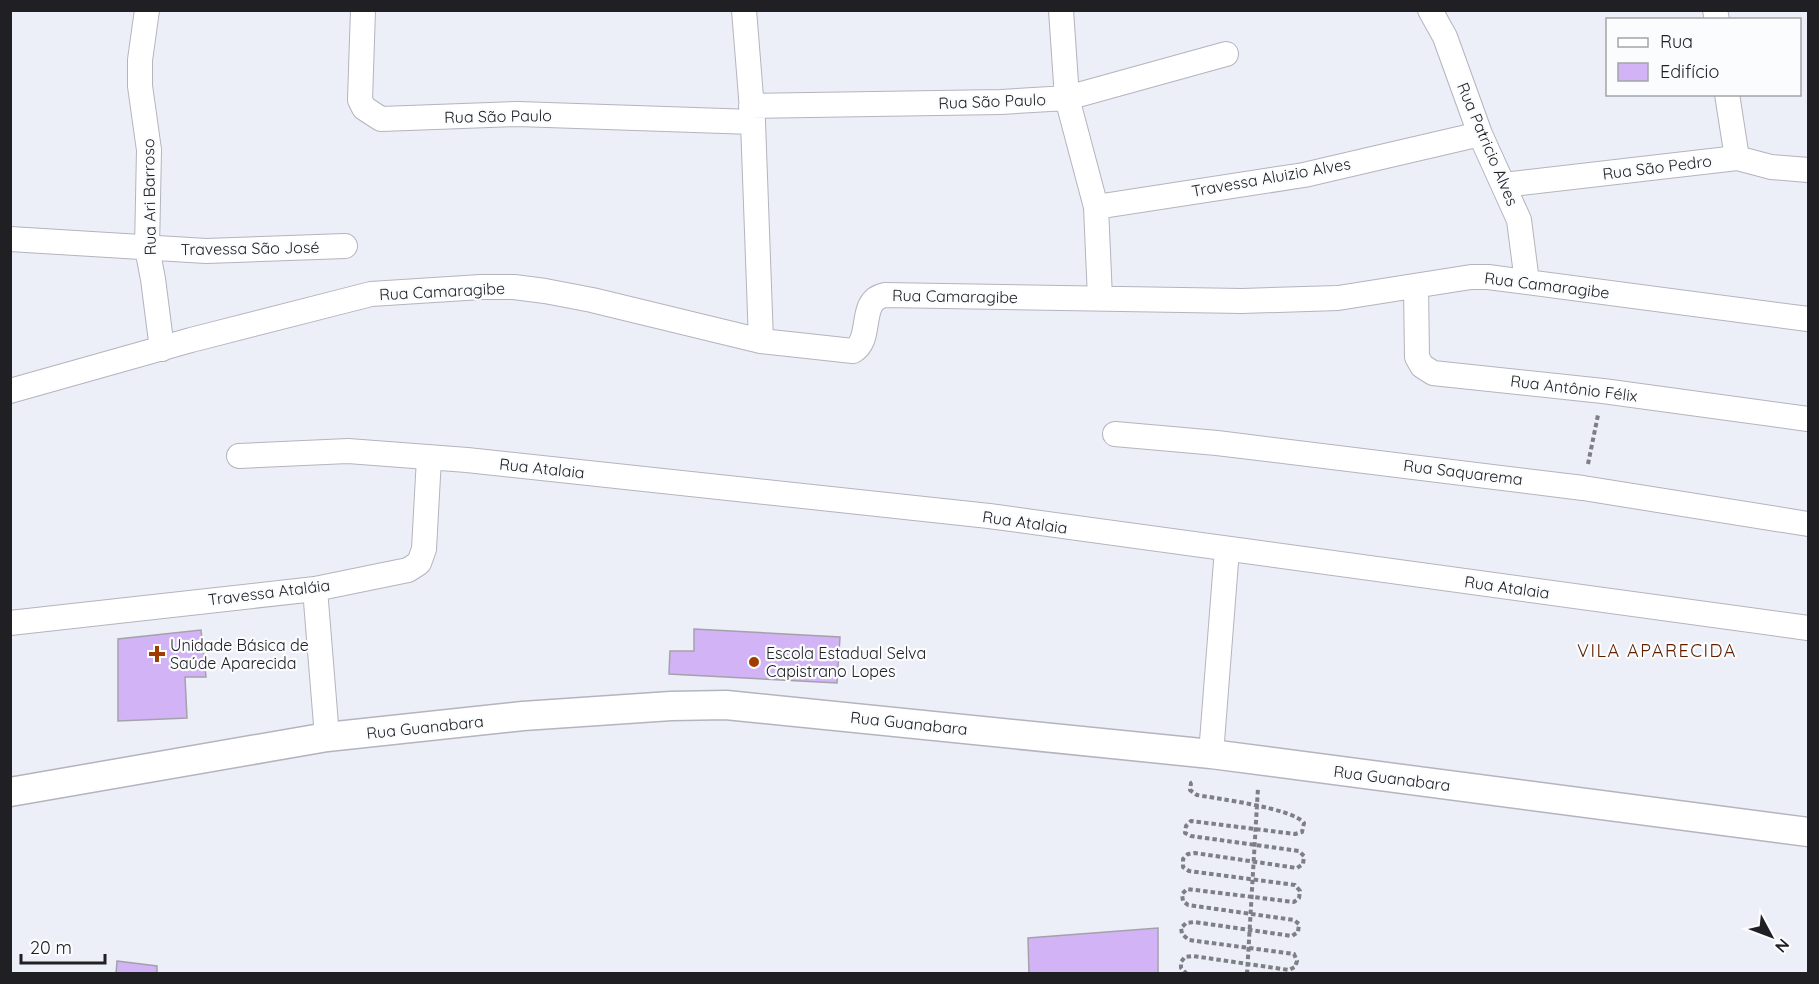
<svg xmlns="http://www.w3.org/2000/svg" width="1819" height="984" font-family="Quicksand,sans-serif">
	<rect width="100%" height="100%" fill="#eceef8"/>
	<path fill="#d2b4f6" stroke="#a5a1aa" stroke-width="1.5" d="M694 629 840 637 837 683 669 674 670 651H694Z
		M201 630 206 677H185L187 718 118 721V639Z
		M1158 928V974H1029L1028 938Z
		M117 961 157 966V974H116Z"/>
	<g fill="none" stroke-linecap="round" stroke-linejoin="round">
		<defs>
			<path id="minor" d="M147 10 140 60V86L149 150 147 248 153 279 162 349
				M363 10 360 100 364 108 381 119 518 114 753 122
				M744 10 753 122 761 341
				M1061 10 1067 98 1096 207 1100 298
				M1430 10 1445 37 1480 134 1519 220 1527 282
				M1715 10 1717 20
				M1727 94 1737 158
				M751 106 1001 102 1067 98 1226 54
				M1504 185 1737 158 1771 167 1808 170
				M1096 207 1304 175 1480 134
				M10 239 206 251 345 246
				M1416 286 1417 357 1422 366 1433 373 1603 391 1808 419
				M10 391 191 340 371 294 481 287H514L545 291 592 300 761 341 853 351C874 339 857 300 885 295L1242 301 1338 298 1471 277H1488L1808 319
				M1115 434 1217 443 1583 488 1808 524
				M239 456 348 451 467 460 989 516 1808 628
				M315 589 327 737
				M10 623 315 589 408 570 419 563 424 549 429 458
				M1211 754 1227 549"/>
			<path id="tertiary" d="M10 792 327 737 523 716 671 706 726 705 1211 754 1808 832"/>
		</defs>
		<use href="#minor" stroke="#b3b4be" stroke-width="26"/>
		<use href="#tertiary" stroke="#b3b4be" stroke-width="31"/>
		<path stroke="#7e7f86" stroke-width="4" stroke-dasharray="4.5 3" stroke-linecap="butt" d="M1588 464 1598 415
			M1187 974 1181 968V962L1185 957 1193 956 1289 970 1295 967 1297 961 1294 954 1189 940 1182 934 1181 928 1186 923 1194 922 1292 936 1298 932 1299 924 1294 920 1188 905 1183 901 1182 894 1187 889 1294 902 1299 898 1300 891 1295 885 1189 871 1183 867V859L1188 854 1195 853 1297 868 1303 864 1304 856 1299 851 1191 836 1185 833 1186 826 1191 821 1295 834 1302 832 1304 823C1292 808 1219 799 1197 795L1190 790 1191 783 1193 782
			M1247 974 1258 788"/>
		<use href="#minor" stroke="#fff" stroke-width="24"/>
		<use href="#tertiary" stroke="#fff" stroke-width="28"/>
	</g>
	<g fill="#9f3d00" stroke="#fbfcfe" stroke-width="2">
		<path d="M154 645h6v6h6v6h-6v6h-6v-6h-6v-6h6z"/>
		<circle cx="754" cy="662" r="6"/>
	</g>
	<g text-anchor="middle" dominant-baseline="central" stroke-width="4.5" stroke-linejoin="round" paint-order="stroke">
		<g font-size="16" fill="#202024" stroke="#fbfcfe">
			<text transform="translate(992 101) rotate(-2)">Rua São Paulo</text>
			<text transform="translate(498 116) rotate(-1)">Rua São Paulo</text>
			<text transform="translate(1488 144) rotate(67)">Rua Patricio Alves</text>
			<text transform="translate(1657 167) rotate(-7)">Rua São Pedro</text>
			<text transform="translate(1271 177) rotate(-10)">Travessa Aluizio Alves</text>
			<text transform="translate(149 197) rotate(-91)">Rua Ari Barroso</text>
			<text transform="translate(250 248) rotate(-1)">Travessa São José</text>
			<text transform="translate(1547 285) rotate(7)">Rua Camaragibe</text>
			<text transform="translate(442 291) rotate(-3)">Rua Camaragibe</text>
			<text transform="translate(955 296) rotate(1)">Rua Camaragibe</text>
			<text transform="translate(1574 388) rotate(7)">Rua Antônio Félix</text>
			<text transform="translate(542 468) rotate(6)">Rua Atalaia</text>
			<text transform="translate(1463 472) rotate(7)">Rua Saquarema</text>
			<text transform="translate(1025 522) rotate(8)">Rua Atalaia</text>
			<text transform="translate(1507 587) rotate(8)">Rua Atalaia</text>
			<text transform="translate(269 592) rotate(-7)">Travessa Ataláia</text>
			<text transform="translate(909 723) rotate(6)">Rua Guanabara</text>
			<text transform="translate(425 727) rotate(-6)">Rua Guanabara</text>
			<text transform="translate(1392 778) rotate(7)">Rua Guanabara</text>
		</g>
		<g font-size="16" fill="#202024" stroke="#fbfcfe" text-anchor="start">
			<text x="170" y="645">Unidade Básica de<tspan x="170" dy="18">Saúde Aparecida</tspan></text>
			<text x="766" y="653">Escola Estadual Selva<tspan x="766" dy="18">Capistrano Lopes</tspan></text>
		</g>
		<g font-size="18" letter-spacing="1.5" fill="#5e2000" stroke="#fbfcfe">
			<text x="1657" y="650">VILA APARECIDA</text>
		</g>
	</g>
	<rect width="1819" height="984" fill="none" stroke="#202024" stroke-width="24"/>
	<rect x="1606" y="18" width="195" height="78" fill="#fbfcfe" stroke="#a3a4a7" stroke-width="1.5"/>
	<rect x="1618" y="38" width="30" height="9" fill="#ffffff" stroke="#a3a4a7" stroke-width="1.5"/>
	<text x="1660" y="48" font-size="18" fill="#202024">Rua</text>
	<rect x="1618" y="63" width="30" height="18" fill="#d2b4f6" stroke="#a3a4a7" stroke-width="1.5"/>
	<text x="1660" y="78" font-size="18" fill="#202024">Edifício</text>
	<g transform="translate(1771 936) rotate(131)" stroke="#fbfcfe" stroke-width="4.5" paint-order="stroke">
	<path d="M0-4.5L10 22L0 15L-10 22Z" fill="#202024"/>
	<text y="-9" font-size="16" font-weight="bold" text-anchor="middle" fill="#202024">N</text>
	</g>
	<path d="M21 954v9h84v-9" fill="none" stroke="#202024" stroke-width="3"/>
	<text x="30" y="954" font-size="18" fill="#202024" stroke="#fbfcfe" stroke-width="4.5" paint-order="stroke">20 m</text>
</svg>
